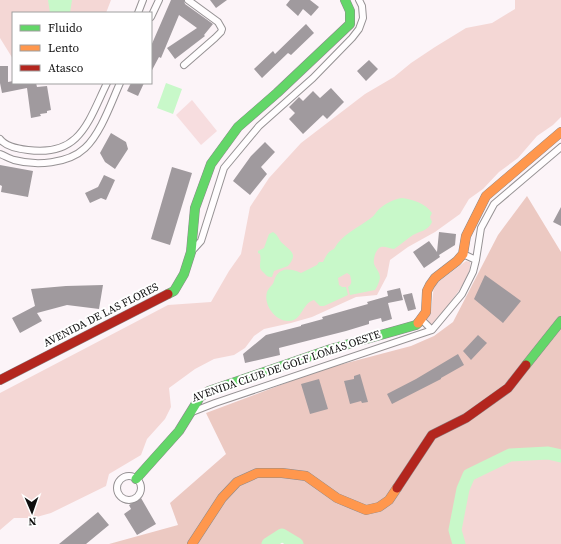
<svg xmlns="http://www.w3.org/2000/svg" width="561" height="544" font-family="'Source Serif 4',serif">
	<rect width="100%" height="100%" fill="#fcf4f8"/>
	<path fill="#f4d7d5" d="M0 0H111L106 13H13V59L0 38Z
		M515 0H561V117L553 125 537 136 518 158 499 172 483 189 469 199 460 214 435 232 408 247 390 260 387 276 377 295 356 297 312 317 291 323 264 329 254 336 245 348 234 355 214 359 195 369 169 388 171 407 165 419 147 439 141 455 109 474 106 486 51 513 33 518H14L0 530V393L168 305 211 302 229 271 241 254 250 207 269 178 301 143 365 94 394 77 411 63 435 47 466 28 492 23 515 9Z
		M466 261 470 262C473 278 443 311 433 324L431 325 427 319 431 312 434 285Z
		M547 457 561 460V544H463L459 530 466 491 472 478 512 460Z"/>
	<path fill="#ecc9c2" d="M527 196 561 252V460L547 457 512 460 472 478 466 491 459 529 463 544H289L282 540 276 544H109L178 525 170 503 226 454 206 413 320 370 411 346 434 336 453 322 498 235Z"/>
	<path fill="#f7dddf" d="M192 100 217 131 201 145 176 115Z"/>
	<path fill="#c8f8c9" d="M48 0H72L70 13H50Z
		M166 83 182 89 173 114 157 108Z
		M402 198C414 200 425 203 432 213L430 217 432 222C428 231 420 231 413 235 407 239 400 245 394 249 390 249 385 246 381 247 376 249 373 258 374 264 376 269 380 272 380 278 379 283 377 287 375 290L350 295 348 287C353 283 351 280 350 275L347 273 338 278 339 285 342 287H346L348 295 324 306H320L314 300C302 303 302 321 289 321 276 322 263 305 267 292 268 289 270 287 272 285 274 283 274 279 276 276 282 267 292 269 301 273L317 265 319 262H323C326 256 328 251 334 249 342 234 358 228 371 218 374 216 376 212 379 209 385 204 394 199 402 198Z
		M273 232C278 235 278 238 281 242 290 251 299 253 288 266L274 271 272 277C267 277 267 276 263 272 257 267 262 262 260 254L258 253V251L264 248 269 234Z"/>
	<g fill="none" stroke-linecap="round" stroke-linejoin="round">
		<path stroke="#c8f8c9" stroke-width="13" d="M268 544 282 535 297 544
			M459 544 455 530 463 489 469 475 510 455 548 453 561 456"/>
	</g>
	<path fill="#a09a9e" d="M171 0H184L185 4 213 24 204 35 205 36 175 59 167 48 197 28 179 15 161 58 159 57 151 72V46Z
		M210 0H227L216 8Z
		M290 0H310L319 7 311 16 303 9 298 16 286 5Z
		M306 24 314 33 291 55 288 53 262 78 254 69 273 51 275 54Z
		M369 60 378 69 366 81 357 71Z
		M0 66H8V82L13 81V83H36L37 87 47 86 51 110 47 111V113L40 114 41 116 31 118 27 88 2 93 0 83Z
		M131 83H144L138 96 127 91Z
		M331 88 344 102 327 119 323 115 303 134 289 119 295 113 289 107 299 97 303 101 313 91 320 98Z
		M111 133 126 142 128 149 115 169 105 162 100 153Z
		M265 142 275 152 261 167 267 174 250 195 233 181 251 156Z
		M0 165 33 171 28 197 1 192 2 186 0 185Z
		M172 167 192 173 170 245 151 239Z
		M104 175 115 180 106 200 101 198 90 203 85 193 98 187Z
		M561 207V226L553 222Z
		M439 232 456 234 455 245 439 255 440 257 424 268 413 252 429 241 437 252Z
		M485 275 521 301 503 323 474 299Z
		M103 285 99 309 67 305 37 313 42 321 20 333 12 318 35 306 31 289 66 286Z
		M400 288 403 300 388 303 392 319 382 322 381 318 369 321V324L346 331 279 348 280 355 245 363 243 354 266 335 301 326V325L323 319 322 317 368 304 367 302 388 296 387 291Z
		M412 293 416 309 408 311 403 295Z
		M478 335 487 343 471 360 463 351Z
		M458 354 464 365 441 378V379L392 404 387 394 416 379Z
		M360 374 368 402 362 403 361 401 350 404 344 381 354 379V376Z
		M319 379 328 409 310 414 301 384Z
		M141 498 156 524 137 535 124 514 131 509 129 505Z
		M98 512 109 525 86 544H59Z"/>
	<g fill="none" stroke-linecap="round" stroke-linejoin="round">
		<defs>
			<path id="street" d="M138 13 143 0
				M151 17 159 0
				M184 65 215 38 221 32 222 29 218 22 188 0
				M0 139C6 147 19 149 28 150 80 157 88 122 107 83
				M0 154C5 156 10 159 14 160 36 166 68 164 85 148 101 133 111 103 120 83
				M191 252 201 241 224 168 259 126 313 78 352 38 359 29 363 18 362 6 359 0
				M463 254 476 260
				M421 319 432 330
				M192 412 215 403 432 330 462 294 473 272 476 260 481 228 494 204 561 147
				M117 488a12 12 0 1 1 24 0a12 12 0 1 1-24 0Z"/>
			<path id="fast" d="M168 294 174 291 184 274 191 252 195 208 211 164 238 127 277 93 350 24V11L345 0
				M526 365 561 321
				M136 479 179 431 200 397 209 391 331 349 416 325 418 323"/>
			<path id="slow" d="M418 323 426 312 427 291 430 285 435 278 457 261 463 254 466 236 486 196 561 132
				M192 544 222 498 237 482 257 473H282L306 476 337 498 366 510 379 507 389 500 397 488"/>
			<path id="jam" d="M0 380 168 294
				M397 488 432 435 466 418 508 388 526 365"/>
		</defs>
		<use href="#street" stroke="#969294" stroke-width="8"/>
		<use href="#fast" stroke="#8c898b" stroke-width="10"/>
		<use href="#slow" stroke="#8c898b" stroke-width="10"/>
		<use href="#jam" stroke="#8c898b" stroke-width="10"/>
		<use href="#street" stroke="#fffdfe" stroke-width="6"/>
		<use href="#fast" stroke="#63d668" stroke-width="9"/>
		<use href="#slow" stroke="#ff974d" stroke-width="9"/>
		<use href="#jam" stroke="#b3261e" stroke-width="9"/>
	</g>
	<g text-anchor="middle" dominant-baseline="central" stroke-width="4" stroke-linejoin="round" paint-order="stroke">
		<g font-size="11" fill="#0f0f0f" stroke="#fff">
			<text transform="translate(101 315) rotate(-27)">AVENIDA DE LAS FLORES</text>
			<text transform="translate(286 366) rotate(-19)">AVENIDA CLUB DE GOLF LOMAS OESTE</text>
		</g>
	</g>
	<rect x="12" y="12" width="140" height="72" fill="#ffffff" stroke="#9f9f9f"/>
	<rect x="20" y="25" width="20" height="6" fill="#63d668" stroke="#9f9f9f"/>
	<text x="48" y="32" font-size="12" fill="#0f0f0f">Fluido</text>
	<rect x="20" y="45" width="20" height="6" fill="#ff974d" stroke="#9f9f9f"/>
	<text x="48" y="52" font-size="12" fill="#0f0f0f">Lento</text>
	<rect x="20" y="65" width="20" height="6" fill="#b3261e" stroke="#9f9f9f"/>
	<text x="48" y="72" font-size="12" fill="#0f0f0f">Atasco</text>
	<g transform="translate(32 512) rotate(178)" stroke="#ffffff" stroke-width="3" paint-order="stroke">
	<path d="M0-3L7 15L0 10L-7 15Z" fill="#0f0f0f"/>
	<text y="-6" font-size="11" font-weight="bold" text-anchor="middle" fill="#0f0f0f">N</text>
	</g>
</svg>
